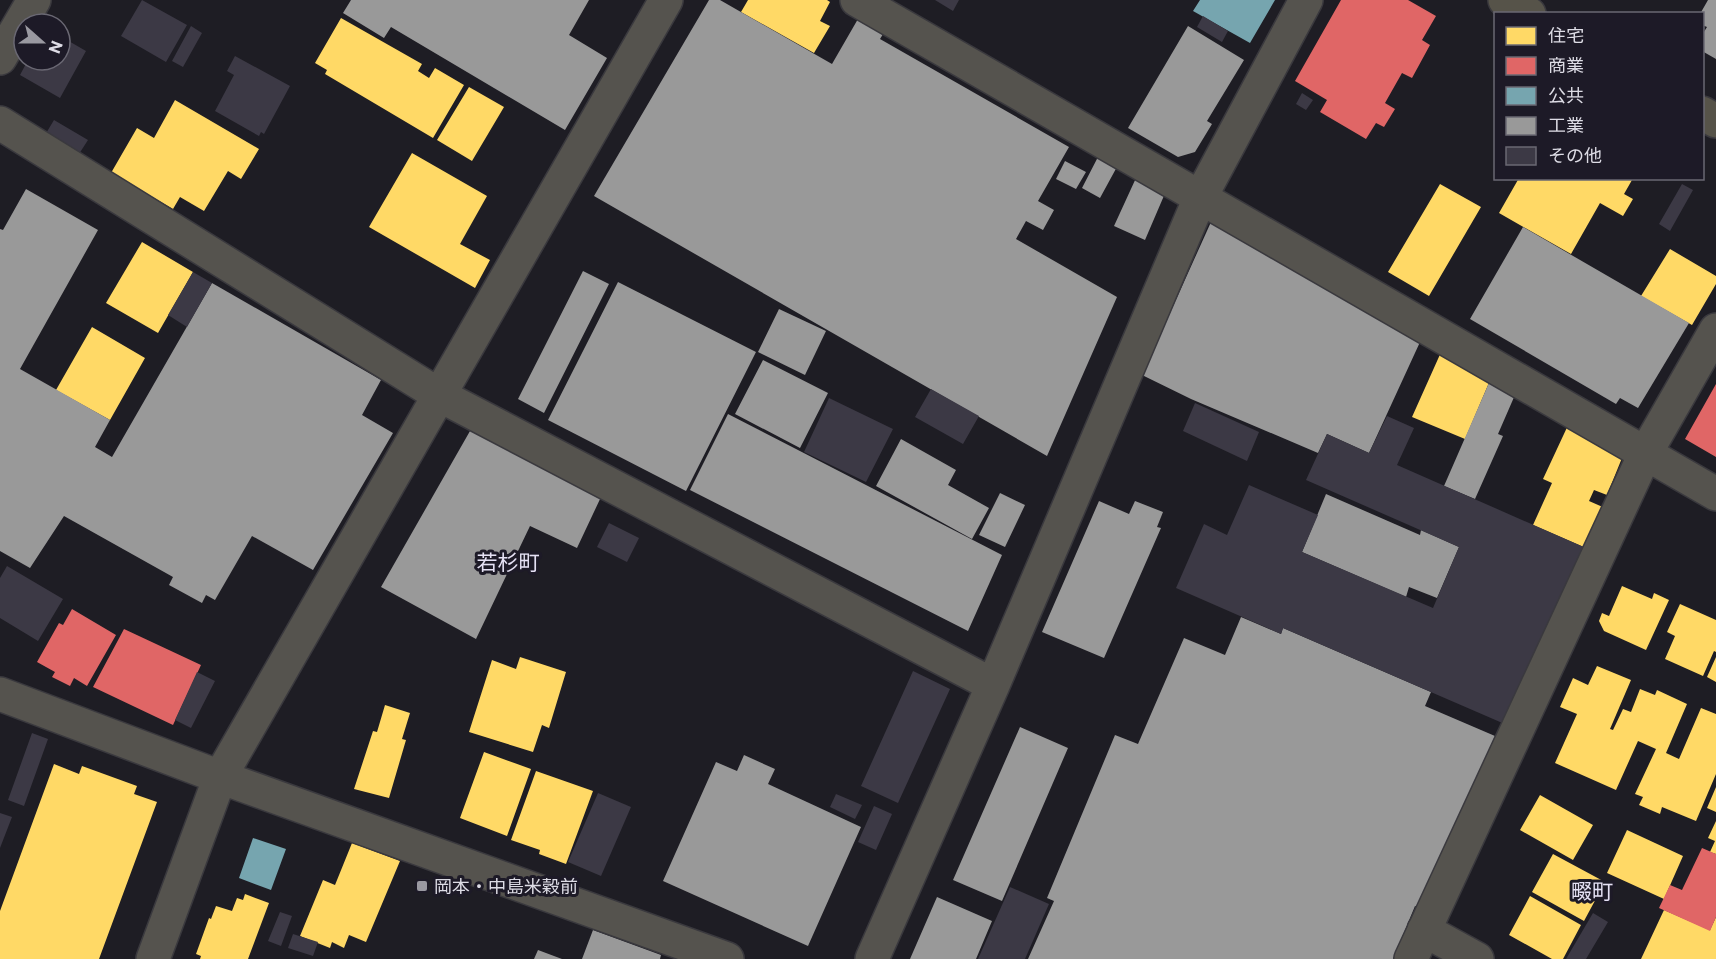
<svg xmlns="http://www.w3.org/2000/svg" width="1716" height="959" font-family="Commissioner,'Noto Sans JP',sans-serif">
	<rect width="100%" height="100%" fill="#1e1d24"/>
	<path fill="#ffd966" d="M748 0H827L830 2 820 21 830 26 814 53 741 12Z
		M341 18 422 64 418 71 429 78 435 68 464 85 433 138 325 74 327 70 315 63Z
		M469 87 504 107 472 161 437 140Z
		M175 100 259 149 241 179 228 171 204 211 180 197 173 209 111 173 137 128 154 138Z
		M412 153 487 196 460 244 490 260 475 288 369 227Z
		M1519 178H1629L1632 180 1624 194 1633 199 1623 216 1600 203 1571 254 1499 213Z
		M1440 184 1481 207 1429 296 1388 272Z
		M142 242 193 272 158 333 106 303Z
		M1670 249 1716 276V284L1692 325 1641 296Z
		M92 327 145 358 110 420 56 390Z
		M1442 350 1450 354 1448 359 1491 378 1465 439 1412 417Z
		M1570 421 1624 453 1607 495 1594 490 1589 501 1605 508 1586 548 1533 525 1552 483 1543 479Z
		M1622 586 1652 599 1654 593 1669 600 1646 650 1604 631 1599 621 1602 613 1609 616Z
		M1680 604 1716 620V652L1714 651 1703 676 1665 659 1675 636 1667 632Z
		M520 657 566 672 549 728 542 725 533 752 469 732 492 660 516 669Z
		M1716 657V682L1707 677Z
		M1597 666 1631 680 1610 729 1613 730 1623 709 1631 712 1640 689 1655 695 1657 690 1687 704 1666 753 1679 759 1701 708 1716 714V774L1696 821 1662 807 1660 814 1639 805 1643 797 1635 794 1656 749 1638 741 1616 790 1555 763 1577 714 1560 707 1573 678 1588 685Z
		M385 705 410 713 402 739 406 740 389 798 354 789 373 731 377 732Z
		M484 752 531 769 507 836 460 818Z
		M54 764 79 774 82 766 137 786 134 794 157 802 99 959H0V911Z
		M536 771 593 791 566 864 539 854 540 850 511 840Z
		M1716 787V812L1707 808Z
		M1540 795 1593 825 1573 860 1520 830Z
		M1716 821V854L1710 852 1715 841 1708 838Z
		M1627 830 1683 856 1664 899 1607 873Z
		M352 843 400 861 366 942 349 935 344 948 332 942 330 948 300 936 323 880 335 885Z
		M1553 854 1605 882 1584 921 1532 892Z
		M245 894 269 903 248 959H200L201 956 196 954 209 918 211 919 216 906 232 911 237 898 243 900Z
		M1530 896 1581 925 1563 959H1552L1509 935Z
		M1664 910 1710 930 1716 917V959H1641Z"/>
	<path fill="#e06666" d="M1341 0H1408L1436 16 1422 40 1430 45 1412 78 1402 73 1385 103 1395 109 1384 127 1376 123 1366 139 1320 112 1327 100 1295 81Z
		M1716 384V457L1685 439Z
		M72 609 116 635 87 686 74 678 70 686 52 677 55 672 37 662 59 623 63 625Z
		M124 629 201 665 173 725 93 687Z
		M1702 848 1716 854V917L1710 931 1659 908 1670 885 1682 890Z"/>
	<path fill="#76a5af" d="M1200 0H1275L1250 43 1193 11Z
		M253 838 286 849 271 890 239 878Z"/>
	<path fill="#999" d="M351 0H589L569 35 607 58 565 130 391 27 384 38 343 13Z
		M709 0H720L832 64 862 12 888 26 880 39 1069 147 1038 201 1054 210 1043 230 1026 221 1016 239 1117 297 1047 456 594 196Z
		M1708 0H1716V59L1702 51V35L1707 27 1702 25V14H1700Z
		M1188 26 1244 60 1207 121 1212 124 1195 152 1178 157 1128 128Z
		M1099 155 1118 165 1100 198 1082 188Z
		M1065 161 1086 172 1076 189 1056 179Z
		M1136 178 1166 191 1145 240 1114 226Z
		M26 189 98 230 20 369 110 420 95 447 112 457 212 283 381 380 362 415 393 433 313 570 252 536 215 600 206 595 202 603 169 585 173 577 64 516 30 568 0 551V229L3 230Z
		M1211 222 1426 329 1369 453 1327 434 1318 453 1191 399 1142 375Z
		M1523 227 1689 323 1638 408 1620 398 1616 404 1470 319Z
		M583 271 609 284 544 413 518 399Z
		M618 282 756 352 686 491 548 420Z
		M779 309 826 331 805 375 758 352Z
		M763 360 828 393 800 448 735 414Z
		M1492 376 1518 388 1498 434 1503 436 1475 499 1444 486Z
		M728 414 1002 555 968 631 690 490Z
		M474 424 601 497 577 548 530 526 476 639 381 587Z
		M901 439 956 470 948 485 989 508 972 539 876 486Z
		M1000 493 1025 505 1005 547 979 535Z
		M1326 494 1420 535 1421 530 1459 547 1437 598 1409 587 1406 597 1302 552Z
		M1099 501 1129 514 1135 501 1163 512 1157 527 1161 528 1104 658 1042 632Z
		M1241 617 1281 634 1283 628 1431 692 1425 706 1495 736 1420 908 1415 906 1393 959H1028L1054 901 1047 898 1115 735 1138 744 1184 638 1225 655Z
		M1020 727 1068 748 1002 901 953 880Z
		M744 755 775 769 768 784 861 827 808 946 663 881 716 762 737 771Z
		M937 897 992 921 976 959H910Z
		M593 930 661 955 660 959H582Z
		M538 950 562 959H534Z"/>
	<path fill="#3c3945" d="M142 0 187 25 166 62 121 36Z
		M935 0H959L953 11Z
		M1203 16 1228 31 1222 42 1197 27Z
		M191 26 202 33 183 67 172 61Z
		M60 36 86 51 60 98 20 75 28 60H60Z
		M235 56 290 86 264 134 261 132 259 136 215 111 234 75 227 71Z
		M1302 93 1313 100 1306 110 1296 104Z
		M54 120 88 140 79 154 45 135Z
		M1682 184 1693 190 1670 231 1659 224Z
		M193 272 212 283 187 327 168 315Z
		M931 389 979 416 963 444 915 417Z
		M829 398 893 429 866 482 804 452Z
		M1195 403 1259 432 1247 461 1183 431Z
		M1387 416 1414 428 1397 465 1586 548 1507 725 1283 628 1281 634 1176 588 1204 524 1227 535 1249 485 1318 515 1302 552 1433 608 1459 547 1306 480 1327 434 1369 453Z
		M609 523 639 538 627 562 597 547Z
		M7 566 63 599 38 641 0 618V578Z
		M913 671 950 689 898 803 861 786Z
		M197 672 215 681 191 728 175 720Z
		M32 733 48 739 24 806 8 800Z
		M598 793 631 807 601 876 568 862Z
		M836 794 862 805 855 819 830 807Z
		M874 806 892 814 876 850 858 842Z
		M0 813 12 817 0 848Z
		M1010 887 1049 904 1025 959H978Z
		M280 912 292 916 281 946 268 941Z
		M1593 913 1608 922 1586 959H1566Z
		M293 934 318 942 313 956 288 948Z"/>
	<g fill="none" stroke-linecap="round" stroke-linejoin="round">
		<defs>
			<path id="minor" d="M857 0 1716 494
				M0 58 34 0
				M0 123 439 395 993 685
				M0 694 220 777 727 959
				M1424 930 1477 959
				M153 959 220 777 666 0
				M872 959 993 685 1200 198 1306 0
				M1411 959 1645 454 1716 330"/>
			<path id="major" d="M1505 0 1529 14
				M1702 113 1716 121"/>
		</defs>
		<use href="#minor" stroke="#3a393e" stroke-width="36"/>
		<use href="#major" stroke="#3a393e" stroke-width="36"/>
		<use href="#minor" stroke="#55534e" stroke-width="33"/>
		<use href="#major" stroke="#565349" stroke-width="33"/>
	</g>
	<rect fill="#9a99a1" stroke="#1d1a27" stroke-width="2" x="416" y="880" width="12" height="12" rx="3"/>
	<g text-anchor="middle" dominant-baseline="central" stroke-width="6" stroke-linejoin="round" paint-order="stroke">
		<g font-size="18" fill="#dddce5" stroke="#1d1a27" text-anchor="start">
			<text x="434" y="886">岡本・中島米穀前</text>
		</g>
		<g font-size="21" fill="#e5e1f4" stroke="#1d1a27">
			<text x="508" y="561">若杉町</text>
			<text x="1592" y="890">畷町</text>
		</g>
	</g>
	<rect x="1494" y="12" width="210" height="168" fill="#1d1a27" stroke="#6a6873" stroke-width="1.5"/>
	<rect x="1506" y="27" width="30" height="18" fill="#ffd966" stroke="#6a6873" stroke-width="1.5"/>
	<text x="1548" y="42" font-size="18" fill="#dddce5">住宅</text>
	<rect x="1506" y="57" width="30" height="18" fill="#e06666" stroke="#6a6873" stroke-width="1.5"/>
	<text x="1548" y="72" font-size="18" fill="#dddce5">商業</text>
	<rect x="1506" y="87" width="30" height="18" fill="#76a5af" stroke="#6a6873" stroke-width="1.5"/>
	<text x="1548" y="102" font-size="18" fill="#dddce5">公共</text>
	<rect x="1506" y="117" width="30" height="18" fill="#999999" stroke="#6a6873" stroke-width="1.5"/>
	<text x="1548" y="132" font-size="18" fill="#dddce5">工業</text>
	<rect x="1506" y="147" width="30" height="18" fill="#3c3945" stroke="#6a6873" stroke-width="1.5"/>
	<text x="1548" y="162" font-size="18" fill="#dddce5">その他</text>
	<g transform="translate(42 42) rotate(111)"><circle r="28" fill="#1d1a27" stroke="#6a6873" stroke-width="1.5"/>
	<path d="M0-4.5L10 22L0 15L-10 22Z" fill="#9a99a1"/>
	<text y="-9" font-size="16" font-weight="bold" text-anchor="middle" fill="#dddce5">N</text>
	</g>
</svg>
